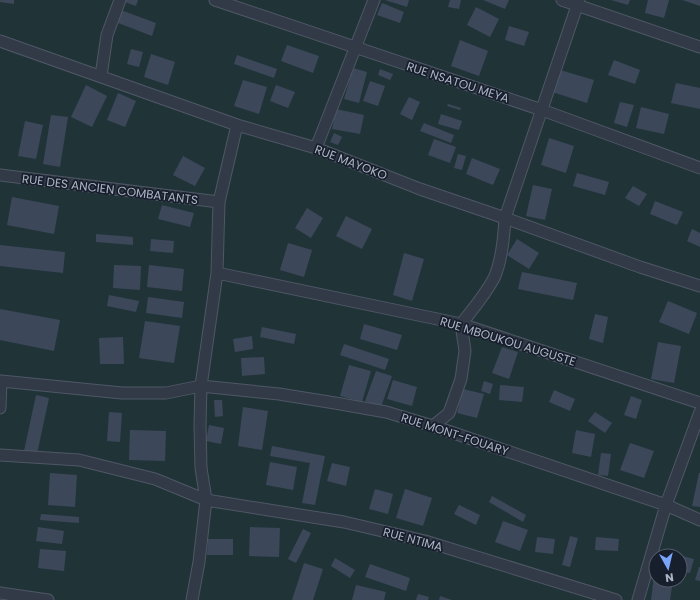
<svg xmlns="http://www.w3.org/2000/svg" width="700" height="600" font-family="Poppins,sans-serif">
	<rect width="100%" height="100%" fill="#1e2837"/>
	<path fill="#203438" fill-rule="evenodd" d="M0 0H700V600H0ZM656 556H680V580H656Z"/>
	<path fill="#3c475a" d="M0 0H14V4L0 2Z
		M123 0H138L136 6 122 1Z
		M385 0H409L407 7Z
		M450 0H461L459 9 448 7Z
		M483 0H509L505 9Z
		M611 0H630L628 5Z
		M648 0H669L664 18 645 13Z
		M682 0H700V6Z
		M382 3 404 12 400 23 377 15Z
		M476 7 499 19 490 37 467 25Z
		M118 9 156 23 152 36 113 21Z
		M509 26 529 32 524 46 505 40Z
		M460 40 488 51 479 76 451 66Z
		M287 45 319 56 313 73 281 61Z
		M131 49 143 52 139 67 127 64Z
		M151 54 175 62 168 85 144 77Z
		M237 55 277 69 274 78 234 64Z
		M614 60 640 70 635 84 608 75Z
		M353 68 367 72 359 103 344 99Z
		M380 69 393 74 390 80 378 75Z
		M560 70 594 80 587 103 552 92Z
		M243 80 267 87 259 114 234 106Z
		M370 81 385 86 378 106 363 101Z
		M676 83 700 88V109L671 103Z
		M86 85 107 96 92 127 71 117Z
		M276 85 295 92 288 108 270 101Z
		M118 93 136 101 125 127 107 120Z
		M409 97 420 102 412 120 400 114Z
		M620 102 634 105 627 127 614 123Z
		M448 104 461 108 460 110 447 106Z
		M641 107 669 114 664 134 636 128Z
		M336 109 364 115 360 134 332 129Z
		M441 114 462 121 459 130 438 124Z
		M51 115 68 117 60 167 43 164Z
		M25 121 43 125 36 159 18 156Z
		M424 123 454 135 451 143 420 131Z
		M334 133 342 137 338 145 330 142Z
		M549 138 574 146 566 173 541 165Z
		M434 139 456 147 450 163 428 155Z
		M458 154 466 156 462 170 454 168Z
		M183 156 205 168 195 186 173 175Z
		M472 158 500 169 493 185 466 174Z
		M577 173 609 182 605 195 573 186Z
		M533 185 552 189 545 220 526 216Z
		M633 186 647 194 639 206 625 198Z
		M12 197 59 206 54 234 7 225Z
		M655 201 683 212 677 225 650 214Z
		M162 205 194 213 190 227 158 219Z
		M307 208 323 218 311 238 295 228Z
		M346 216 372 229 362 249 336 236Z
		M692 229 700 233V247L687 241Z
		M96 234 133 237V245L96 242Z
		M151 239 174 241 173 253 150 251Z
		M517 239 539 253 529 269 507 255Z
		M288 243 312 250 304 277 280 270Z
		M0 245 65 252 63 273 0 266Z
		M404 253 424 259 412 301 393 295Z
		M114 265 141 266 140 290 113 288Z
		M149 265 184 269 182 291 147 287Z
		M522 272 577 283 573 300 518 289Z
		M109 295 139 301 136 312 107 306Z
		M148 297 184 302 182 318 146 313Z
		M668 301 697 313 689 334 659 322Z
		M0 309 60 320 54 351 0 340Z
		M595 314 608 317 603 343 589 339Z
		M145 321 180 326 174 363 139 358Z
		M364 324 402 335 397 350 360 339Z
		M262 327 296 334 294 344 260 337Z
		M252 336 253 349 235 352 233 339Z
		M123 337 124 364H100L99 338Z
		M658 342 681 346 674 383 651 379Z
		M344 344 389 359 385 370 340 355Z
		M502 347 518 352 509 379 492 373Z
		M264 357 265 374 242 376 241 358Z
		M349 365 371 371 362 402 340 396Z
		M376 371 392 376 381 407 365 401Z
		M393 380 417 387 412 406 387 399Z
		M484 381 493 384 490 394 481 391Z
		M500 385 524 387 522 402 499 400Z
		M463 389 484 394 477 418 457 413Z
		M554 390 575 399 570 411 549 402Z
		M36 395 49 398 37 454 24 451Z
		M631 396 642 400 636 419 624 415Z
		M214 400H222L223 416 215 417Z
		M243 407 268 411 262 450 238 446Z
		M109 412 122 413 120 442 107 441Z
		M595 412 612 423 605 433 588 421Z
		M209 425 224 428 221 444 206 441Z
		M130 430 166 431 165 461 129 460Z
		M576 430 595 434 591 457 572 453Z
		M630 443 654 451 644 478 620 470Z
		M272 446 325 456 315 505 302 503 310 463 270 456Z
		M601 453 611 454 608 476 598 475Z
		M270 462 297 467 293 490 266 485Z
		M332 463 350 467 346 486 327 481Z
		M50 473 77 475 75 507 48 505Z
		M699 473H700V507L692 506Z
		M375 489 393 494 388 514 369 509Z
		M405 489 432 498 423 526 396 518Z
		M492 496 526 515 523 522 489 502Z
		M459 505 480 515 476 525 454 514Z
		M41 514 79 517V523L40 520Z
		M503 521 528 530 520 551 495 542Z
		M38 527 64 531 62 544 36 541Z
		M250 527 280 528 279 557 249 556Z
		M303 529 311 533 296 563 288 559Z
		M570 536 578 538 570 567 562 565Z
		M537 537 555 539 553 554 535 552Z
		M596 537 619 539 618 551 595 550Z
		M208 539H233V555H207Z
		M40 549 66 551 64 571 38 568Z
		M660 550 694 559 690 573 680 571V556H658Z
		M335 558 355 570 350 578 331 566Z
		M304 563 323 569 313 600H292Z
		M370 564 410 578 406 591 365 577Z
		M699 567H700V581L695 580Z
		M654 576 656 577V580H673L670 600H651Z
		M356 585 386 592 384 600H352Z
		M418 594 429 597 428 600H416Z
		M440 596 452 600H439Z"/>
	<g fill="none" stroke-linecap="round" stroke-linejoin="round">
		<defs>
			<path id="street" d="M215 0 542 110 700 168
				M562 0 700 47
				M0 41 237 125 316 148 420 189 505 218 640 267 700 286
				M101 76 107 35 120 0
				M316 148 374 0
				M0 175 219 202
				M217 273 461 324 700 403
				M0 408 1 381 122 393H166L201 386 279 394 335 403 386 412 433 426 666 505 700 520
				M433 426 449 413 461 379 465 351 461 324C473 309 485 295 494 278 502 261 504 236 505 218L579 0
				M0 455 79 460 155 479 206 500 344 522 425 541 616 600
				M0 593 48 600
				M192 600 199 562 206 500 201 468 200 425 201 386 217 273 219 202 237 125
				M638 600 666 505 700 412"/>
		</defs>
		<use href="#street" stroke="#4f5766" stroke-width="13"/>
		<use href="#street" stroke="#323a47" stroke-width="11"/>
	</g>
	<g text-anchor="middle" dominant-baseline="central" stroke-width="3.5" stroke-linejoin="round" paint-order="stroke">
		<g font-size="12" fill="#acb4c5" stroke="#181f2c">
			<text transform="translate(458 82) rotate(18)">RUE NSATOU MEYA</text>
			<text transform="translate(351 162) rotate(21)">RUE MAYOKO</text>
			<text transform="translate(110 189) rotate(7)">RUE DES ANCIEN COMBATANTS</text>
			<text transform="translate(508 341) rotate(17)">RUE MBOUKOU AUGUSTE</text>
			<text transform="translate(455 434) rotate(18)">RUE MONT-FOUARY</text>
			<text transform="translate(413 539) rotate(15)">RUE NTIMA</text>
		</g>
	</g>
	<g transform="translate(668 568) rotate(172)"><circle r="19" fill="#181f2c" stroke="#535b69"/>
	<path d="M0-3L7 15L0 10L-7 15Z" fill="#79a5fd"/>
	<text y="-6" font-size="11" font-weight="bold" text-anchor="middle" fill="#acb4c5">N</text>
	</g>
</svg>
